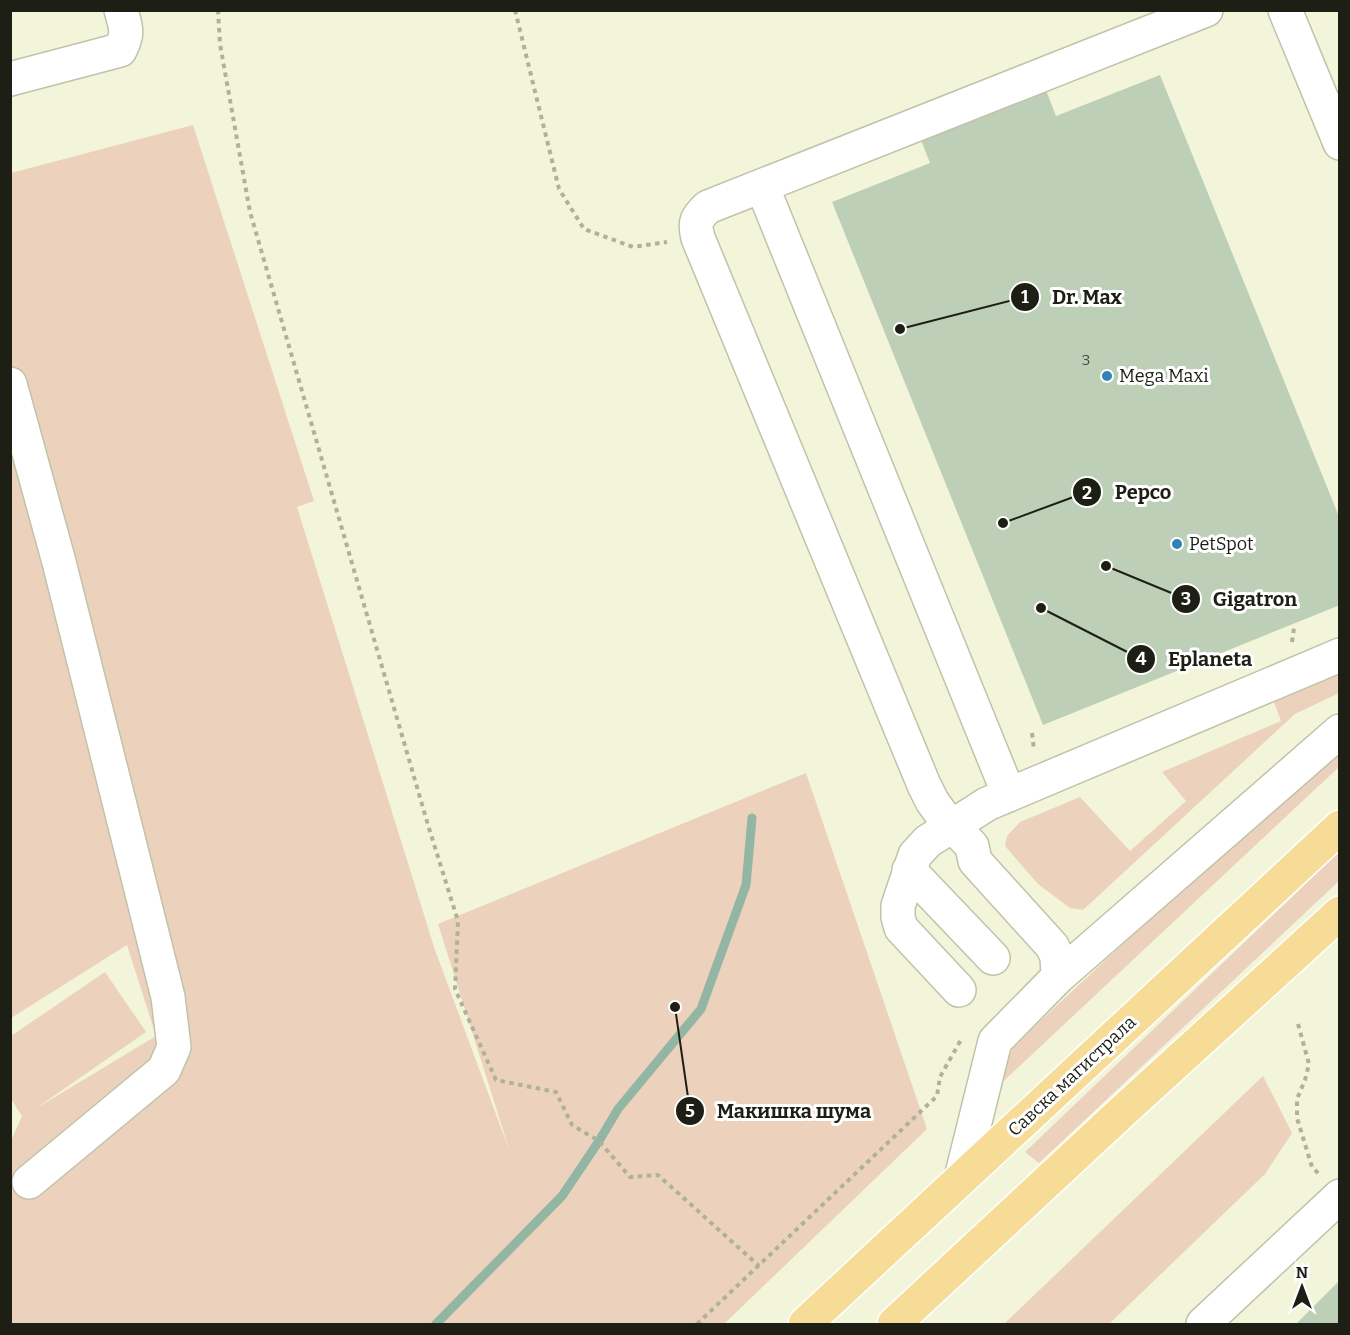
<svg xmlns="http://www.w3.org/2000/svg" width="1350" height="1335" font-family="Bitter,serif">
	<rect width="100%" height="100%" fill="#f2f5da"/>
	<path fill="#ecd2bd" d="M193 125 314 501 297 507 435 950 510 1152 438 924 806 773 927 1129 724 1324H11V1141L22 1116 11 1099V1036L105 972 146 1032 35 1109 156 1036 127 945 11 1018V173Z
		M1339 668V693L1295 714 1083 910 1070 908 1038 884 1005 846 1007 836 1020 822 1080 797 1130 851 1186 801 1162 772 1281 721 1273 699Z
		M1339 743V767L994 1090 1006 1057 1024 1036Z
		M1339 852V881L1039 1163 1025 1152Z
		M1263 1076 1292 1133 1265 1174 1109 1324H1004Z"/>
	<g fill="none" stroke-linecap="round" stroke-linejoin="round">
		<path stroke="#92b6a3" stroke-width="9" d="M436 1324 562 1196 599 1141 618 1109 701 1009 746 885 752 818"/>
	</g>
	<path fill="#becfb8" d="M1160 75 1340 519V605L1043 725 832 202 930 163 919 135 1044 85 1056 116Z
		M1340 1280V1324H1296Z"/>
	<g fill="none" stroke-linecap="round" stroke-linejoin="round">
		<defs>
			<path id="minor" d="M1285 10 1340 143
				M10 79 120 50C129 33 126 28 121 10
				M762 186 1009 795
				M10 384 59 562 168 997 174 1047 164 1070 29 1182
				M909 870 993 958
				M1058 977 1057 956 1052 946 975 861 972 846 942 815 932 801 924 785 698 238C694 223 696 218 708 207L1206 10
				M959 990 901 928 898 917V906L915 855 928 841 973 813 987 804 1340 655
				M961 1178 995 1041 1058 977 1340 731
				M1203 1324 1340 1196"/>
			<path id="major" d="M805 1324 1340 827
				M894 1324 1123 1111 1340 913"/>
		</defs>
		<use href="#minor" stroke="#c0c3a9" stroke-width="36"/>
		<use href="#major" stroke="#fff" stroke-width="36"/>
		<path stroke="#afb19b" stroke-width="4" stroke-dasharray="4.5 4.5" stroke-linecap="butt" d="M218 10 220 44 250 212 428 825 458 921 455 989 496 1080 556 1092 572 1125 599 1141 630 1177 658 1175 759 1266
			M515 10 559 189 584 229 633 247 667 242
			M1292 642 1294 628
			M1032 733 1034 750
			M1298 1024 1309 1064 1305 1080 1297 1099V1118L1312 1167 1319 1174
			M697 1324 937 1096 940 1077 962 1038"/>
		<use href="#minor" stroke="#fff" stroke-width="33"/>
		<use href="#major" stroke="#f7dc97" stroke-width="33"/>
	</g>
	<g fill="#3084b4" stroke="#fff" stroke-width="2">
		<circle cx="1107" cy="376" r="6"/>
		<circle cx="1177" cy="544" r="6"/>
	</g>
	<g text-anchor="middle" dominant-baseline="central" stroke-width="6" stroke-linejoin="round" paint-order="stroke">
		<g font-size="15" fill="#454a3d">
			<text x="1086" y="360">3</text>
		</g>
		<g font-size="18" fill="#1d1e14" stroke="#fff" text-anchor="start">
			<text x="1119" y="376">Mega Maxi</text>
			<text x="1189" y="544">PetSpot</text>
		</g>
		<g font-size="18" fill="#1d1e14" stroke="#fff">
			<text transform="translate(1072 1076) rotate(-43)">Савска магистрала</text>
		</g>
	</g>
	<path fill="none" stroke="#1d1e14" stroke-width="2" d="M900 329L1025 297M1003 523L1087 492M1106 566L1186 599M1041 608L1141 659M675 1007L690 1111"/>
	<g fill="#1d1e14" stroke="#fff" stroke-width="2">
		<circle cx="900" cy="329" r="6"/>
		<circle cx="1003" cy="523" r="6"/>
		<circle cx="1106" cy="566" r="6"/>
		<circle cx="1041" cy="608" r="6"/>
		<circle cx="675" cy="1007" r="6"/>
		<circle cx="1025" cy="297" r="15"/>
		<circle cx="1087" cy="492" r="15"/>
		<circle cx="1186" cy="599" r="15"/>
		<circle cx="1141" cy="659" r="15"/>
		<circle cx="690" cy="1111" r="15"/>
	</g>
	<g font-size="18" text-anchor="middle" font-weight="bold" fill="#fff">
		<text x="1025" y="303">1</text>
		<text x="1087" y="499">2</text>
		<text x="1186" y="605">3</text>
		<text x="1141" y="665">4</text>
		<text x="690" y="1117">5</text>
	</g>
	<g font-size="20" text-anchor="middle" font-weight="bold" fill="#1d1e14" stroke="#fff" stroke-width="6" stroke-linejoin="round" paint-order="stroke">
		<text x="1087" y="304">Dr. Max</text>
		<text x="1143" y="499">Pepco</text>
		<text x="1255" y="606">Gigatron</text>
		<text x="1210" y="666">Eplaneta</text>
		<text x="794" y="1118">Макишка шума</text>
	</g>
	<rect width="1350" height="1335" fill="none" stroke="#1d1e14" stroke-width="24"/>
	<g transform="translate(1302 1287)" stroke="#ffffff" stroke-width="4.5" paint-order="stroke">
	<path d="M0-4.5L10 22L0 15L-10 22Z" fill="#1d1e14"/>
	<text y="-9" font-size="16" font-weight="bold" text-anchor="middle" fill="#1d1e14">N</text>
	</g>
</svg>
